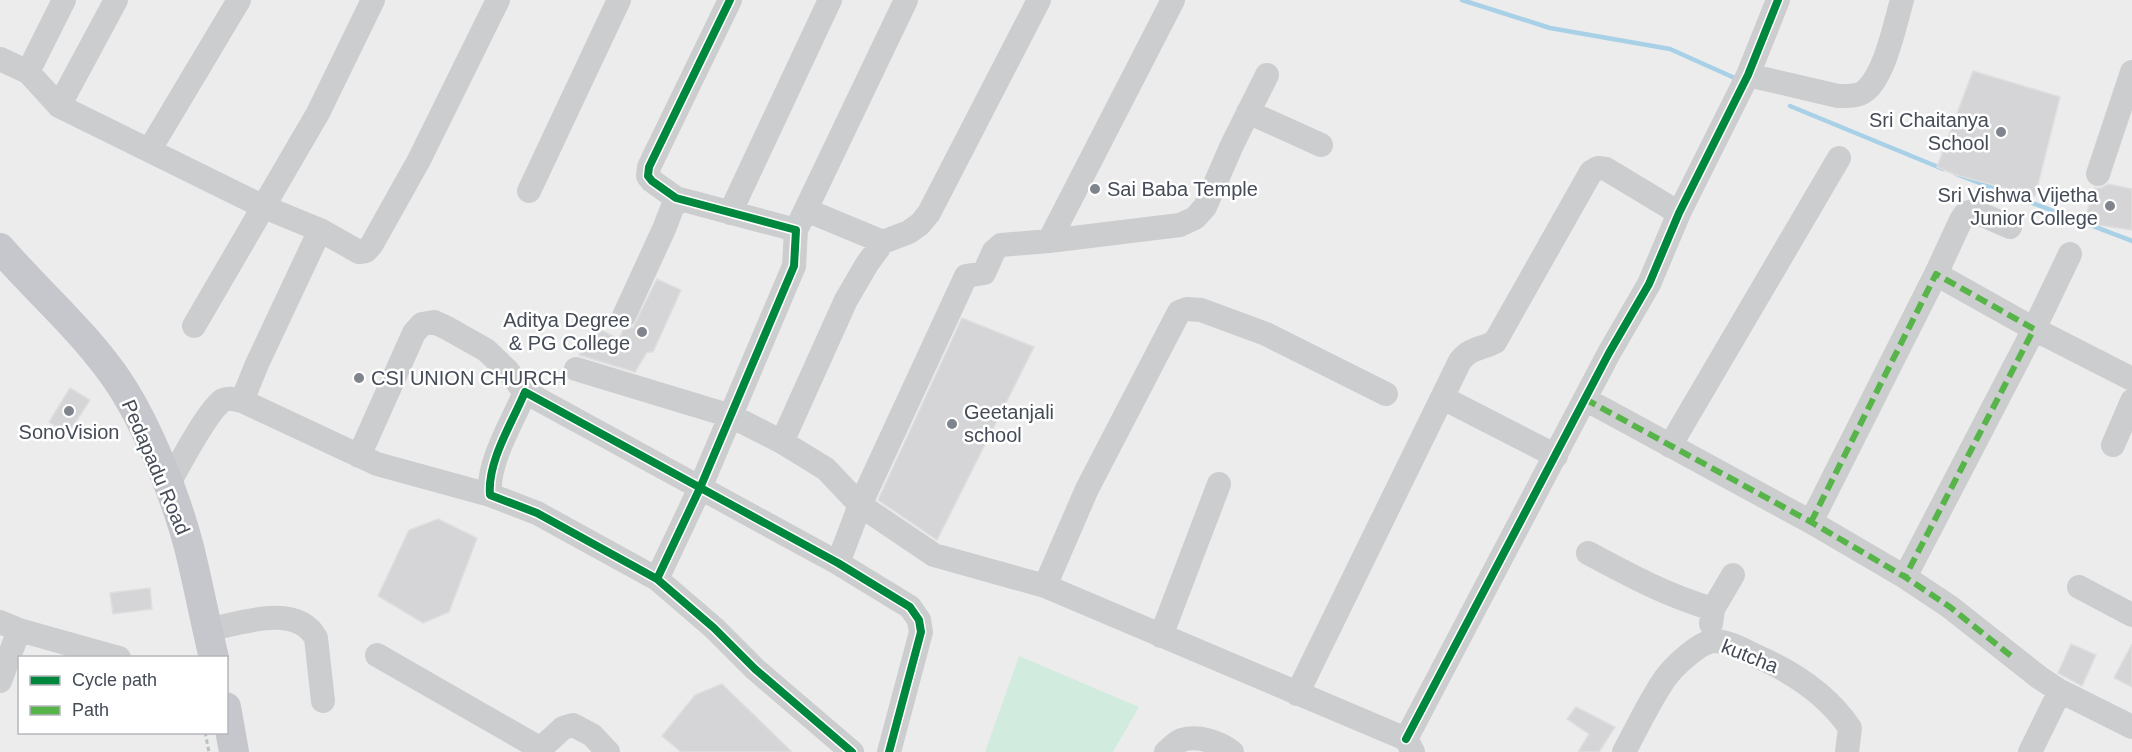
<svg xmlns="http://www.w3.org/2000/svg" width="2132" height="752" font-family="Arial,sans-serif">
	<rect width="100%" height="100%" fill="#edecec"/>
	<path fill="#d2ebdf" d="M1019 656 1139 707 1113 752H985Z"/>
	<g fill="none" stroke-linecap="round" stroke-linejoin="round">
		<path stroke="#a8d0e7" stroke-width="4.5" d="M1462 0 1550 28 1670 49 1737 79
			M1790 106 1943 169
			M1956 174 2132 241"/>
	</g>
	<path fill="#d5d4d7" stroke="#dededf" stroke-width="1.5" d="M1973 71 2060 97 2035 196 1956 175 1937 167Z
		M2108 184 2132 189V230L2084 223 2094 188H2101Z
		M657 279 681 290 653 352H647L635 372 579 355 593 326 619 339 623 330 633 327Z
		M962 318 1034 347 937 540 878 500Z
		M70 388 90 400 68 434 49 422Z
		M438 519 477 538 449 612 423 623 378 596 409 530Z
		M150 588 152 609 113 614 110 593Z
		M2071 644 2096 655 2082 686 2058 673Z
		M2132 644V687L2114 678Z
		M722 684 792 752H681L662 736 695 695Z
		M1576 707 1615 727 1599 752H1578L1589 734 1567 719Z"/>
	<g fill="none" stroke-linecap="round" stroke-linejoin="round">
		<path stroke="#b7c2c1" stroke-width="3" stroke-dasharray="4.5 3" stroke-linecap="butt" d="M205 732 209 752"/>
		<path stroke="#cbcdcf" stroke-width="24" d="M0 59 28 72 59 106 264 207 320 230 359 252 366 251 372 244 419 160 498 0
			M28 72 64 0
			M1748 75 1838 96C1848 96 1857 97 1865 91 1885 75 1895 24 1902 0
			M59 106 116 0
			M1248 112 1321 145
			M150 149 239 0
			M2098 174 2132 72
			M529 191 619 0
			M806 210 883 242
			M730 213 830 0
			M796 230 906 0
			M1049 241 1173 0
			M2070 254 2034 329 2132 379
			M1936 274 1961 220 1966 213 1974 211 2010 227
			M624 316 664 229 676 198
			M194 326 318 113 373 0
			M576 369 731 416 782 442 826 469 860 505 934 555 1045 586 1406 739 1413 752
			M1443 398 1556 456
			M1585 399 1811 522 1905 577 1950 607 2040 678 2060 691 2132 727
			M242 401 257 364 320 230
			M782 442 846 300 867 264 883 242 909 232 920 224 929 213 1039 0
			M2113 445 2132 401
			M1670 446 1839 158
			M359 456 414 333 422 324 434 322 447 328 486 350 507 370 525 392
			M168 485C178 467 207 411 223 400 229 397 236 400 242 401L377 464 490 495
			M1811 522 1936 274 2034 329 1905 577
			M1588 553C1629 575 1668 596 1713 609
			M838 563 860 505 966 276 984 273 994 251 1001 245 1049 241 1180 225 1195 218 1205 207 1232 145 1267 75
			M657 579 700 488 794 266 796 230 676 198 652 181 648 176 649 167 730 0
			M1045 586 1087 489 1179 312 1187 309 1201 310 1266 334 1386 394
			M2079 587 2132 615
			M0 622 19 630 119 658
			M1711 624 1713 609 1733 575
			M207 630C238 624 296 602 316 638L323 701
			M1161 636 1219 484
			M377 655 541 749
			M0 681 19 630
			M1297 694 1460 361C1471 347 1480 350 1495 342L1591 172 1598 168 1606 169 1679 213
			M1406 739 1609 353 1649 284 1679 213 1748 75 1778 0
			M537 752 563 728 573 725 592 735 608 752
			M852 752 755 669 714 628 657 579 537 513 490 495C487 462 512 423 525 392L838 563 910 607 919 620 921 632 889 752
			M1166 752C1171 748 1176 742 1182 740 1198 735 1219 742 1232 752
			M1624 752C1637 728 1649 702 1664 680 1672 668 1699 642 1714 641 1731 641 1750 654 1765 660 1799 676 1829 697 1850 728L1847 752
			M2030 752 2060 691"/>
		<path stroke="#c5c7cc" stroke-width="30" d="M0 248C39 293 87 334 120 384 148 427 176 497 189 547 198 583 205 621 214 658
			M226 707 234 752"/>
		<path stroke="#57b448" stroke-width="6" stroke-dasharray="12 6" stroke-linecap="butt" d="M1585 399 1811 522 1905 577 1950 607 2015 659
			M1811 522 1936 274 2034 329 1905 577"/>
		<defs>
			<path id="cycleway" d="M657 579 700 488 794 266 796 230 676 198 652 181 648 176 649 167 730 0
				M1406 739 1609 353 1649 284 1679 213 1748 75 1778 0
				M852 752 755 669 714 628 657 579 537 513 490 495C487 462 512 423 525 392L838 563 910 607 919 620 921 632 889 752"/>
		</defs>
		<use href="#cycleway" stroke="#fff" stroke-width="11"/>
		<use href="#cycleway" stroke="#00873e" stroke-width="8"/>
	</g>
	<g fill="#80848c" stroke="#fff" stroke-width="2">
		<circle cx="2001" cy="132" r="6"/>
		<circle cx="1095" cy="189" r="6"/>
		<circle cx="2110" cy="206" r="6"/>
		<circle cx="642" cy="332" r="6"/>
		<circle cx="359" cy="378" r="6"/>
		<circle cx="69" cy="411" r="6"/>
		<circle cx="952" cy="424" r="6"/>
	</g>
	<g text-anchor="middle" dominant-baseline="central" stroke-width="5" stroke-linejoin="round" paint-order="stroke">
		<g font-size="20" fill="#454c58" stroke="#fff" text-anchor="end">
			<text x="1989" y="120">Sri Chaitanya<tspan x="1989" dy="23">School</tspan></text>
			<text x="1107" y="189" text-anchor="start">Sai Baba Temple</text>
			<text x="2098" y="195">Sri Vishwa Vijetha<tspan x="2098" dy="23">Junior College</tspan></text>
			<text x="630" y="320">Aditya Degree<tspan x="630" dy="23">&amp; PG College</tspan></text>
			<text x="371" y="378" text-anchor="start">CSI UNION CHURCH</text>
			<text x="964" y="412" text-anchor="start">Geetanjali<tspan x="964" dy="23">school</tspan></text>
			<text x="69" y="432" text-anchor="middle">SonoVision</text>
		</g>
		<g font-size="20" fill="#454c58" stroke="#fff">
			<text transform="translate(156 467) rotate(67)">Pedapadu Road</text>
			<text transform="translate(1750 656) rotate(22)">kutcha</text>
		</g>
	</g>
	<rect x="18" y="656" width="210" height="78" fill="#ffffff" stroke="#b5b7bc" stroke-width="1.5"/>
	<rect x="30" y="676" width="30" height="9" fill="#00873e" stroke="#b5b7bc" stroke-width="1.5"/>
	<text x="72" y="686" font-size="18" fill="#454c58">Cycle path</text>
	<rect x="30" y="706" width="30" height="9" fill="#57b448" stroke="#b5b7bc" stroke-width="1.5"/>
	<text x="72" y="716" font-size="18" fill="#454c58">Path</text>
</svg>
